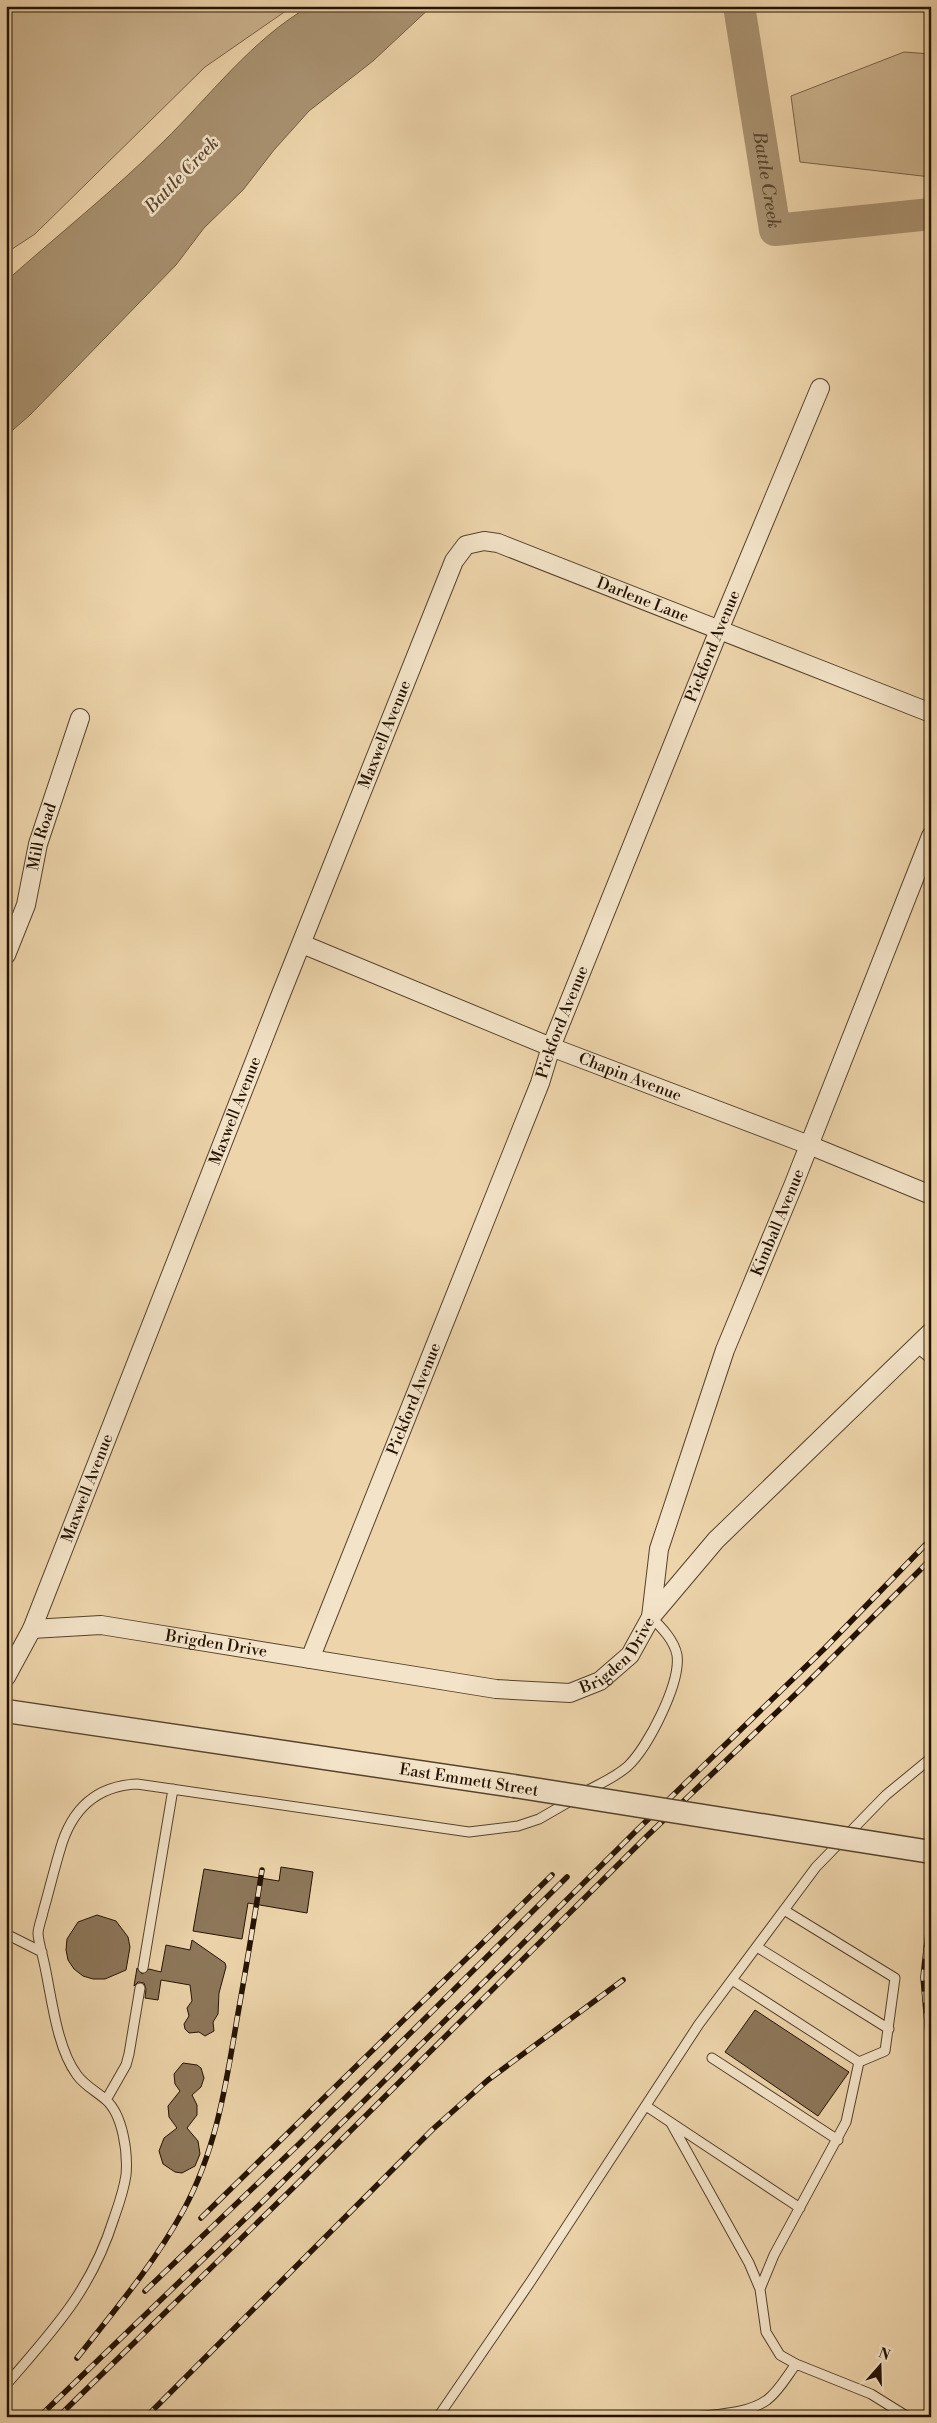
<svg xmlns="http://www.w3.org/2000/svg" width="937" height="2423" font-family="'Libre Bodoni',serif">
	<rect width="100%" height="100%" fill="#edd4aa"/>
	<filter id="stains"><feTurbulence type="fractalNoise" baseFrequency=".004" numOctaves="4"/><feColorMatrix values="0 0 0 0 .2 0 0 0 0 .09 0 0 0 0 .02 0 0 0 .5 -.17"/></filter>
	<radialGradient id="worn" r=".72"><stop offset=".6" stop-color="#630" stop-opacity="0"/><stop offset="1" stop-color="#630" stop-opacity=".3"/></radialGradient>
	<path fill="#cbb38e" stroke="#786248" d="M6 6H293L205 67 35 234 6 253Z
		M904 52 931 54V177L800 162 791 96Z"/>
	<path fill="#a99271" stroke="#745f45" d="M310 6H432L373 61 309 111 274 150 243 190 204 228 176 265 30 415 6 436V281C58 235 113 191 163 142 210 96 252 39 310 6Z"/>
	<g fill="none" stroke-linecap="round" stroke-linejoin="round">
		<path stroke="#a99271" stroke-width="32" id="s1" d="M739 6 775 230 931 214"/>
	</g>
	<path fill="#8d775a" stroke="#241203" d="M281 1867 313 1872 307 1913 248 1903 242 1939 193 1931 204 1869 279 1881Z
		M97 1915 116 1921 128 1937 130 1947 126 1970 105 1979H93L83 1976 74 1969 68 1960 66 1950 67 1939 78 1922Z
		M192 1940 225 1963 226 1967 219 1993 218 2014 213 2022 214 2031 205 2036 199 2032 189 2033 185 2029 184 2024 189 2016 187 2008 192 2001 190 1985 161 1980 158 2000 145 1998 146 1989 144 1983 138 1982 134 1986 137 1968 142 1974 149 1969 161 1972 166 1945 190 1950Z
		M755 2010 849 2072 818 2116 725 2052Z
		M183 2063 197 2065 201 2068 204 2078 201 2087 192 2095 197 2105V2115L187 2128 198 2141 200 2154 195 2166 182 2173 175 2172 163 2164 159 2151 164 2138 177 2128 169 2117 168 2106 180 2091 175 2084 174 2074Z"/>
	<g fill="none" stroke-linecap="round" stroke-linejoin="round">
		<defs>
			<path id="service" d="M916 1347 931 1359
				M585 1792C599 1784 616 1777 628 1766 648 1747 681 1683 677 1655 674 1640 662 1628 651 1617
				M784 1910 895 1978 885 2051 859 2062
				M6 1934 42 1952
				M757 1947 889 2029
				M143 1968 173 1789
				M732 1980 859 2062 846 2122 774 2255 760 2289
				M712 2058 838 2140
				M106 2100 126 2065 129 2054 140 1988
				M646 2106 800 2208
				M671 2123 749 2263 760 2289 766 2332 780 2355 796 2364 871 2394 908 2417
				M6 2385C54 2329 91 2291 114 2218 119 2204 124 2189 126 2175 128 2153 123 2115 106 2100 96 2091 85 2086 77 2075 57 2048 52 2000 45 1967 43 1956 39 1945 38 1934 38 1927 42 1918 43 1912 49 1891 54 1870 60 1850 71 1810 95 1786 137 1784L469 1832 518 1826 539 1819 572 1800
				M438 2417 531 2281 699 2024 816 1867 886 1795 931 1758
				M695 2417C718 2414 747 2414 767 2400 779 2391 787 2376 796 2364"/>
			<g id="minor">
				<path id="s2" d="M302 944 551 1047 809 1145 931 1195"/>
				<path id="s3" d="M6 955 26 905 38 844 80 718"/>
				<path id="s4" d="M651 1617 659 1549 725 1350 793 1186 931 836"/>
				<path id="s5" d="M32 1629 101 1625 496 1689 570 1693 600 1681 630 1655 651 1617 716 1540 931 1332"/>
				<path id="s6" d="M310 1659 540 1083 551 1047 719 630 820 388"/>
				<path id="s7" d="M6 1677 32 1629 279 999 454 561 466 545 484 541 498 543 931 713"/>
			</g>
			<path id="tertiary" d="M6 1711 514 1786"/>
		</defs>
		<use href="#service" stroke="#56422d" stroke-width="11"/>
		<use href="#minor" stroke="#56422d" stroke-width="20"/>
		<use href="#tertiary" stroke="#56422d" stroke-width="25"/>
		<use href="#service" stroke="#f3e3c8" stroke-width="9"/>
		<use href="#minor" stroke="#f3e3c8" stroke-width="18"/>
		<use href="#tertiary" stroke="#f3e3c8" stroke-width="22"/>
		<defs>
			<path id="rail" d="M931 1904 923 1977 931 2071
				M201 2218 552 1875
				M145 2291 299 2144 567 1877
				M77 2358C114 2311 154 2264 183 2211 216 2151 226 2085 237 2019 246 1969 254 1920 262 1870
				M39 2417 250 2214 635 1832 824 1649 931 1539
				M58 2417 295 2186 646 1837 800 1690 931 1559
				M146 2417 433 2129 488 2080 623 1980"/>
		</defs>
		<use href="#rail" stroke="#241203" stroke-width="5.5"/>
		<use href="#rail" stroke="#f3e3c8" stroke-width="4" stroke-dasharray="11" stroke-linecap="butt"/>
		<defs>
			<path id="tertiary-bridge" d="M514 1786 931 1852"/>
		</defs>
		<use href="#tertiary-bridge" stroke="#56422d" stroke-width="25" stroke-linecap="butt"/>
		<use href="#tertiary-bridge" stroke="#f3e3c8" stroke-width="22"/>
	</g>
	<g text-anchor="middle" dominant-baseline="central" stroke-width="5" stroke-linejoin="round" paint-order="stroke">
		<g font-size="16" fill="#241203" stroke="#f3e3c8">
			<text stroke="none"><textPath href="#s7" startOffset="1411">Darlene Lane</textPath></text>
			<text stroke="none"><textPath href="#s6" startOffset="1090">Pickford Avenue</textPath></text>
			<text stroke="none"><textPath href="#s7" startOffset="1016">Maxwell Avenue</textPath></text>
			<text stroke="none"><textPath href="#s3" startOffset="124">Mill Road</textPath></text>
			<text stroke="none"><textPath href="#s6" startOffset="685">Pickford Avenue</textPath></text>
			<text stroke="none"><textPath href="#s2" startOffset="354">Chapin Avenue</textPath></text>
			<text stroke="none"><textPath href="#s7" startOffset="611">Maxwell Avenue</textPath></text>
			<text stroke="none"><textPath href="#s4" startOffset="416">Kimball Avenue</textPath></text>
			<text stroke="none"><textPath href="#s6" startOffset="280">Pickford Avenue</textPath></text>
			<text stroke="none"><textPath href="#s7" startOffset="206">Maxwell Avenue</textPath></text>
			<text stroke="none"><textPath href="#s5" startOffset="186">Brigden Drive</textPath></text>
			<text stroke="none"><textPath href="#s5" startOffset="606">Brigden Drive</textPath></text>
			<text transform="translate(469 1780) rotate(9)">East Emmett Street</text>
		</g>
		<g font-size="18" font-style="italic" fill="#59452f" stroke="#f3e3c8">
			<text transform="translate(182 175) rotate(-46)">Battle Creek</text>
			<text stroke="none"><textPath href="#s1" startOffset="176">Battle Creek</textPath></text>
		</g>
	</g>
	<rect width="937" height="2423" fill="none" stroke="#edd4aa" stroke-width="25"/>
	<rect x="8" y="8" width="922" height="2408" fill="none" stroke="#241203" stroke-width="2.5"/>
	<rect x="12" y="12" width="912" height="2398" fill="none" stroke="#241203"/>
	<g transform="translate(880 2366) rotate(20)" stroke="#f3e3c8" stroke-width="4" paint-order="stroke">
	<path d="M0-4L9 19L0 12L-9 19Z" fill="#241203"/>
	<text y="-8" font-size="14" font-weight="bold" text-anchor="middle" fill="#241203">N</text>
	</g>
	<rect width="100%" height="100%" filter="url(#stains)"/>
	<rect width="100%" height="100%" fill="url(#worn)"/>
</svg>
